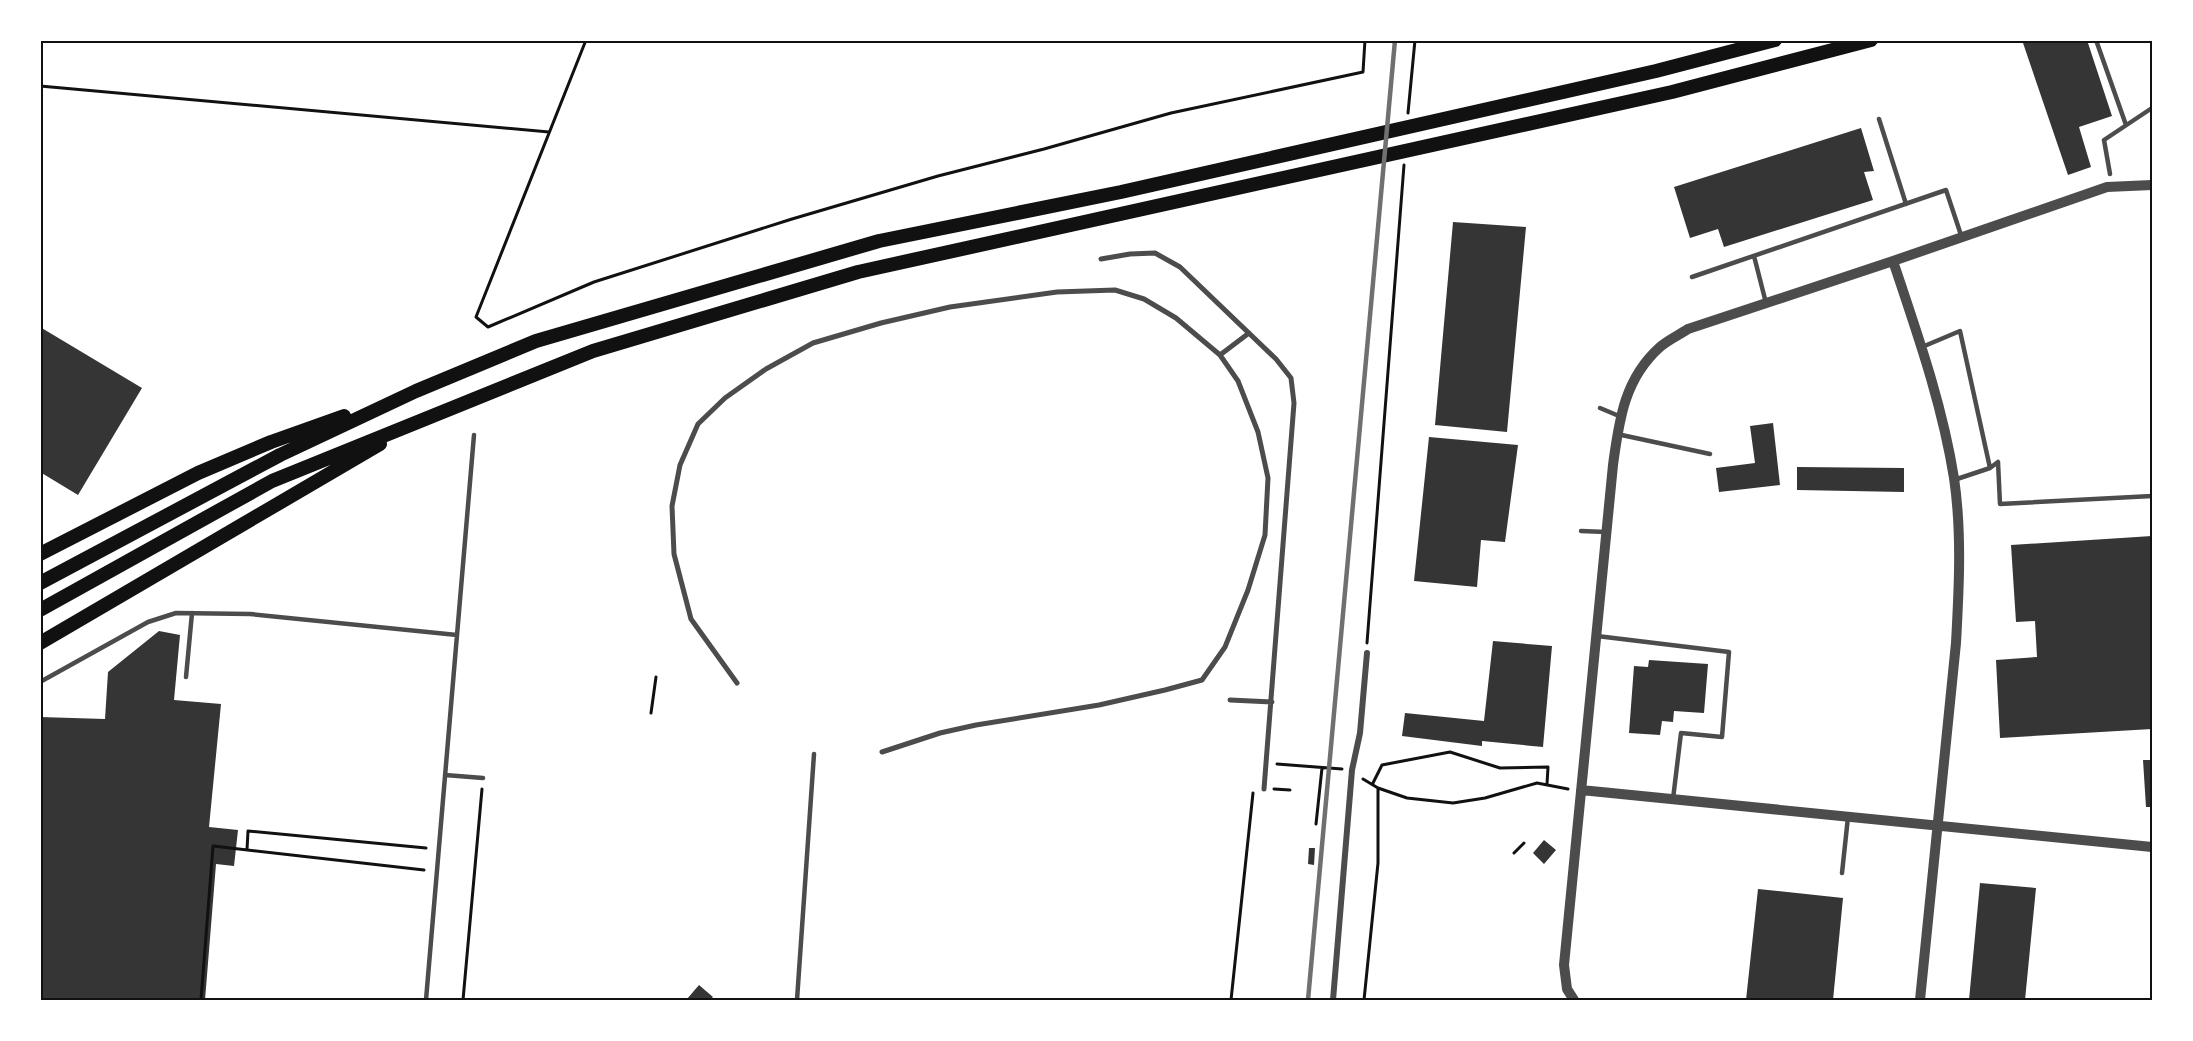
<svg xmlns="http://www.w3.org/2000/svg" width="2193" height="1041" font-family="Rubik,sans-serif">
	<rect width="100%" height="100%" fill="#fff"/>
	<path fill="#353535" d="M2032 40H2087L2112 116 2079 127 2091 167 2068 175 2023 43Z
		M1861 128 1874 171 1864 172 1873 200 1724 247 1718 229 1690 238 1674 187Z
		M1453 222 1526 227 1507 432 1435 425Z
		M40 327 142 388 78 495 40 472Z
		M1773 423 1780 485 1719 492 1716 468 1755 463 1750 426Z
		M1429 437 1518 445 1505 542 1481 540 1477 587 1414 581Z
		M1797 467 1904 468V492L1797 490Z
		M2152 536V729L2000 738 1996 660 2037 657 2035 621 2016 622 2011 545Z
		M159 631 180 635 174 700 221 704 209 827 238 830 234 866 216 864 205 1000H40V717L105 719 108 672Z
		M1493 641 1552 646 1543 747 1482 741V746L1402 736 1405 713 1484 721Z
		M1649 660 1708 664 1704 713 1674 711 1673 722 1662 721 1660 735 1629 733 1634 666 1648 667Z
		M2143 760H2152V807H2146Z
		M1544 840 1556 850 1544 864 1533 853Z
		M1309 848H1315L1314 865 1308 864Z
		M1980 883 2036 888 2025 1000H1969Z
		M1758 889 1843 898 1833 1000H1746Z
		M699 985 713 997 710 1000H689L687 999Z"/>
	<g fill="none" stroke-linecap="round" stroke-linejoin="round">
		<path stroke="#111" stroke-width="3" d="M586 40 476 317 488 327 594 282 792 219 938 176 1044 149 1171 113 1363 72 1365 40
			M40 86 549 132
			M1408 113 1415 40
			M1367 643 1404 165
			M651 713 656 677
			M1277 764 1342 769
			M1363 779 1378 788 1407 798 1453 803 1485 798 1537 783 1568 789
			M1373 783 1382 765 1450 752 1500 768 1548 767 1547 784
			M1274 789 1290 790
			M1316 824 1322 768H1324
			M247 850 248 831 426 848
			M1514 853 1524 843
			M201 1000 213 846 424 870
			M463 1000 482 789
			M1231 1000 1253 793
			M1364 1000 1378 863V788"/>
		<path stroke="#4c4c4c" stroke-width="4.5" d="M2096 40 2126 125
			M1879 119 1906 204
			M2110 174 2104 140 2152 108
			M1754 256 1766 303
			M1692 277 1946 190 1962 238
			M1922 347 1960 331 1990 468
			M1600 408 1619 416
			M1617 434 1710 454
			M1998 462 2000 504 2152 496
			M1954 480 1990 468 1998 462
			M1581 531 1606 532
			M1597 636 1729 652 1722 737 1681 733 1673 799
			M186 677 192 613
			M40 682 148 622 176 613 250 614 457 635
			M445 775 483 778
			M1842 873 1848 817
			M426 1000 474 435
			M797 1000 814 754"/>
		<path stroke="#4c4c4c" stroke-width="5" d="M1101 259 1130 254 1155 253 1180 267 1276 359 1291 378 1294 403 1264 789
			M1220 355 1249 333
			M737 683 691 619 674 554 672 506 680 465 698 424 725 398 766 369 813 343 881 323 950 307 1057 292 1115 290 1144 299 1176 318 1220 355 1238 381 1258 432 1268 478 1265 535 1248 590 1225 647 1202 680 1165 690 1099 705 976 725 940 733 882 752
			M1230 700 1272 702"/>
		<path stroke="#4c4c4c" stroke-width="6" d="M1333 1000 1352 770 1360 733 1367 653"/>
		<path stroke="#4c4c4c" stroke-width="10" d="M1893 261C1917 333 1942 403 1954 478 1962 532 1959 589 1956 643L1920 1000
			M1581 790 2152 847
			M1574 1000 1567 989 1564 965 1613 465C1619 421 1624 379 1660 347 1668 340 1679 335 1688 329L1893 261 2107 187 2152 185"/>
		<path stroke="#111" stroke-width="14" d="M40 554 198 473 271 442 344 416
			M40 583 280 455 416 391 536 341 879 241 1121 192 1656 71 1775 40
			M40 610 272 481 593 351 858 272 1672 92 1871 40
			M40 643 380 444"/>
		<path stroke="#707070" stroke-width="4.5" d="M1308 1000 1395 40"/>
	</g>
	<rect width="2193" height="1041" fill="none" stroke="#ffffff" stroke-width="84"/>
	<rect x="42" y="42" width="2109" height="957" fill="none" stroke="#111" stroke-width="2"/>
</svg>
